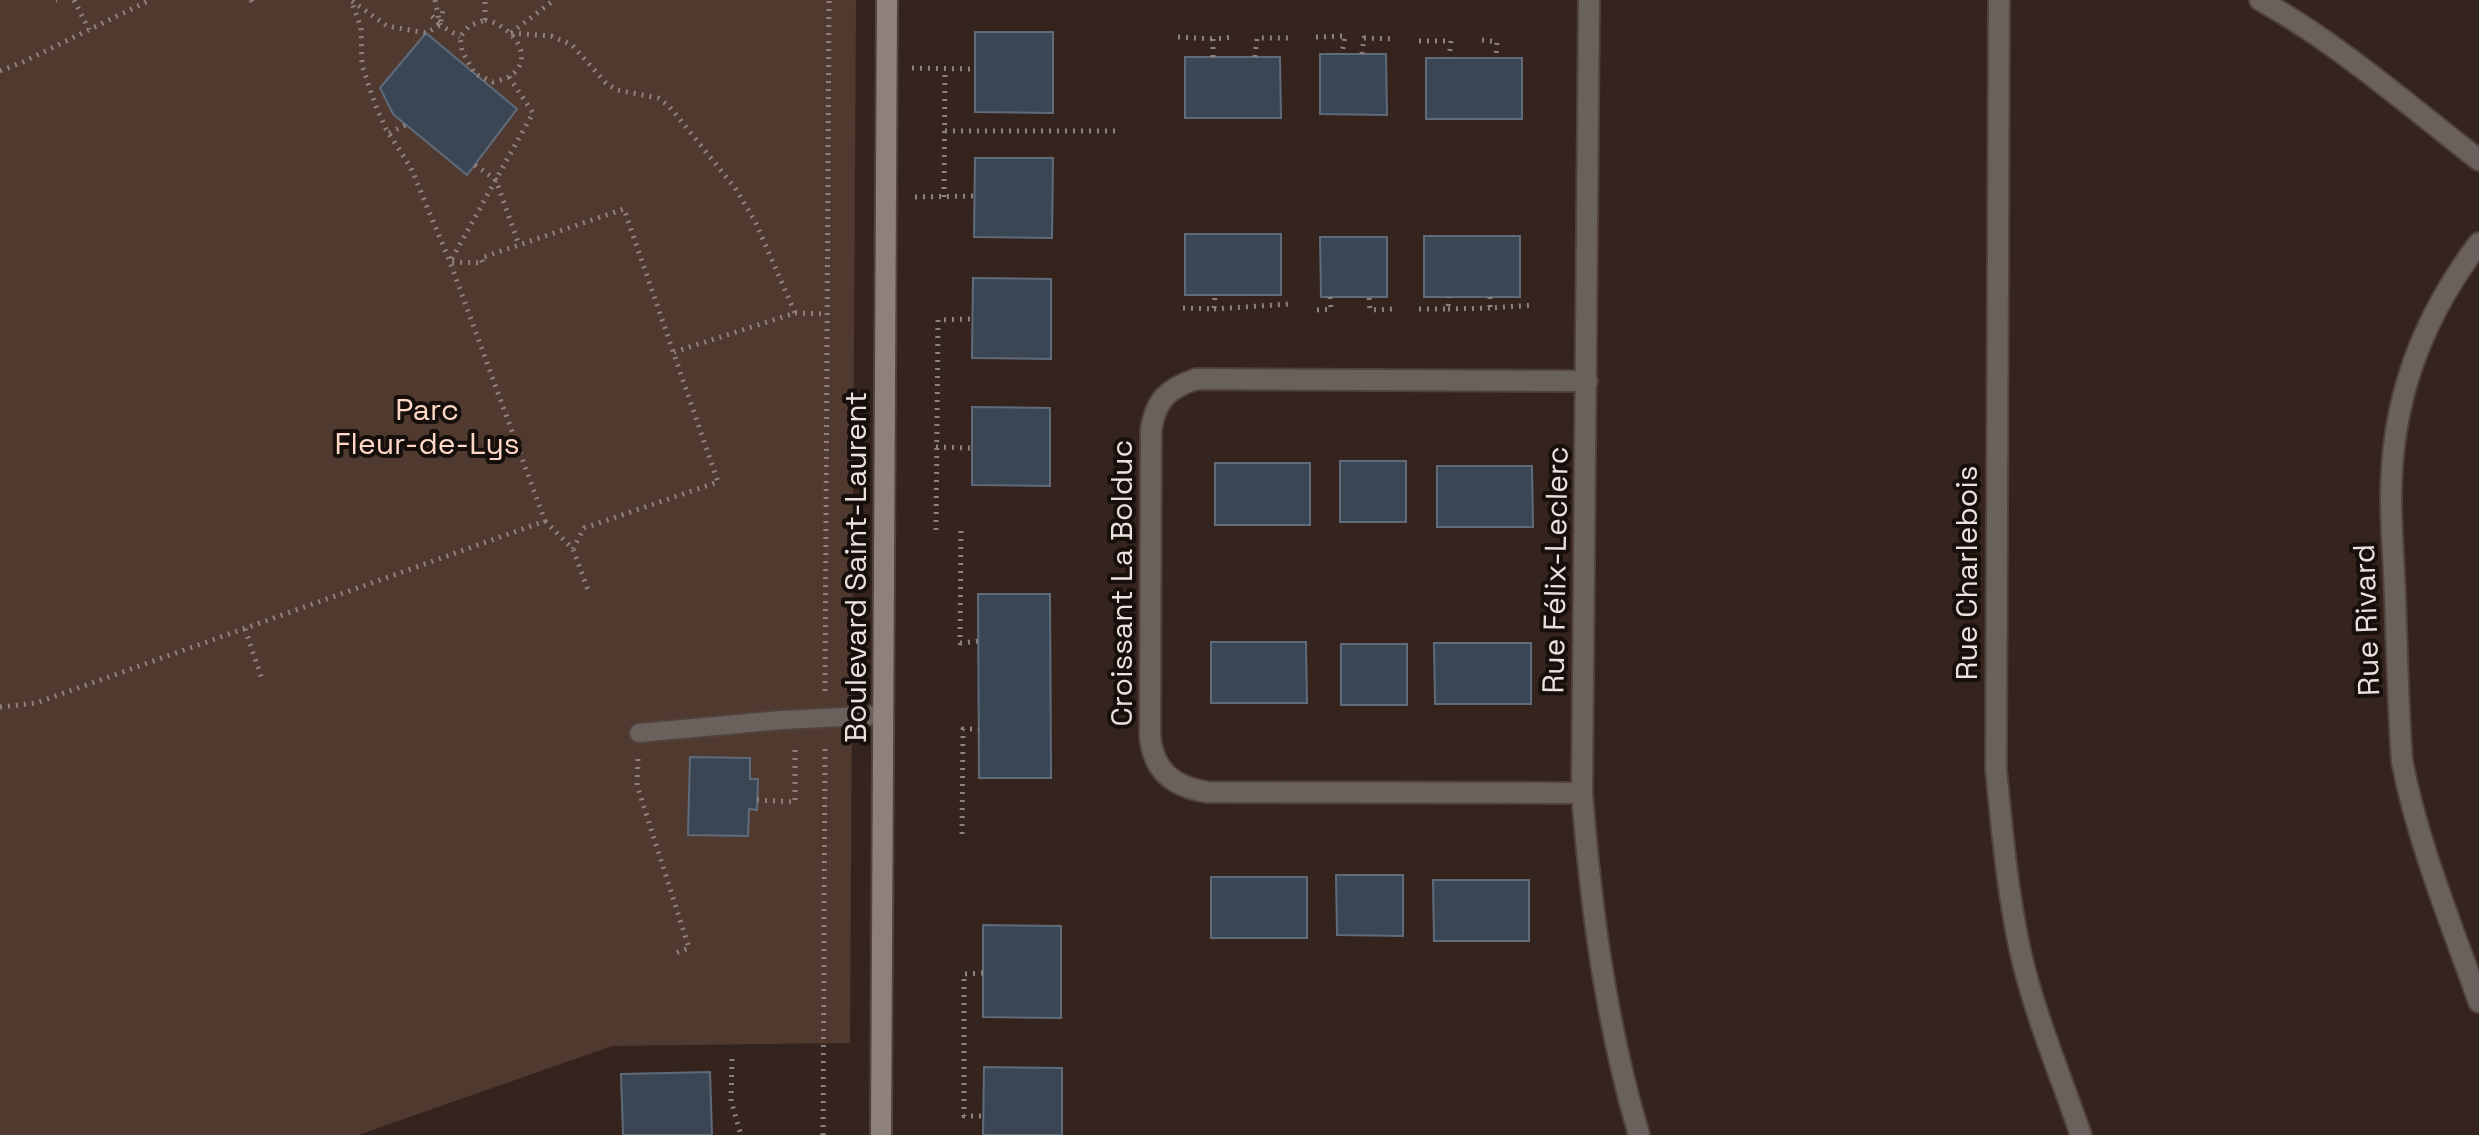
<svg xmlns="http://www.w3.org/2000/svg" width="2479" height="1135" font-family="'Space Grotesk',sans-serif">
	<rect width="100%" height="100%" fill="#34241d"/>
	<path fill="#503a30" d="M0 0H856L850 1043 612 1046 358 1135H0Z"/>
	<path fill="#3a4654" stroke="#5f6b7a" stroke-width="2" d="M975 32H1053V113L975 112Z
		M426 33 517 109 467 175 393 114 380 88Z
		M1320 54H1386L1387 115 1320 114Z
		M1185 57H1280L1281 118H1185Z
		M1426 58H1522V119H1426Z
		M975 158H1053L1052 238 974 237Z
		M1185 234H1281V295H1185Z
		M1424 236H1520V297H1424Z
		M1320 237H1387V297H1321Z
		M973 278 1051 279V359L972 358Z
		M972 407 1050 408V486L972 485Z
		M1340 461H1406V522H1340Z
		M1215 463H1310V525H1215Z
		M1437 466H1532L1533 527H1437Z
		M978 594H1050L1051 778H979Z
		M1211 642H1306L1307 703H1211Z
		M1434 643H1531V704H1435Z
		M1341 644H1407V705H1341Z
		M690 757 750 758V779H758L757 810 749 809 748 836 688 835Z
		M1336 875H1403V936L1337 935Z
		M1211 877H1307V938H1211Z
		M1433 880H1529V941H1434Z
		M983 925 1061 926V1018L983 1017Z
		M984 1067 1062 1068V1135H983Z
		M710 1072 712 1135H623L621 1074Z"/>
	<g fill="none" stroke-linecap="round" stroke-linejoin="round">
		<defs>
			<path id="lane" d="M639 733 782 720 884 715"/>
			<path id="street" d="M1589 0 1582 793C1591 909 1606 1023 1639 1135
				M1999 0 1996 769C2002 829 2007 890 2020 950 2034 1013 2060 1074 2081 1135
				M2260 0C2339 44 2408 105 2479 160
				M2479 243C2421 320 2391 401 2391 498 2391 531 2394 564 2395 596 2397 651 2398 706 2402 761 2418 844 2451 923 2479 1002
				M1582 793 1207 792C1173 787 1153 770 1150 736L1151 430C1156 400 1167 389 1196 379L1587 381"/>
			<path id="secondary" d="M881 1135 887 0"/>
		</defs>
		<use href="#lane" stroke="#51423c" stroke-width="22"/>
		<use href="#street" stroke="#51423c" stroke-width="24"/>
		<use href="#secondary" stroke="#51423c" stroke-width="24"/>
		<path stroke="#8f817c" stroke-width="5" stroke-dasharray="2 6" stroke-linecap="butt" d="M56 0H57
			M74 0 89 30
			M251 0 253 4
			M435 0 440 25 460 37
			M352 1 387 26 426 33 440 25
			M432 16 440 25 444 6
			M485 20C505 23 534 50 516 71 510 78 501 80 493 82L475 74 462 51 460 37 469 26Z
			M485 20V0
			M511 33 551 36 572 45 606 83 617 90 658 98 669 106 735 188 755 221 795 313 674 352
			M511 33 554 0
			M1178 37 1213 39
			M1316 37 1345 36 1342 53
			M1482 40 1497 42 1496 58
			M1419 41H1451L1449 57
			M1362 54 1364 38 1394 39
			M1213 57V39L1235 37
			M1255 57 1257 38H1289
			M912 68 975 69
			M0 71 23 62 150 0
			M509 77 533 113 450 262 483 263 481 258 624 209 718 482 584 528 573 549
			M945 131H1118
			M389 133 406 125
			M475 165 496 180 519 245
			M915 197 974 196
			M944 197 945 69
			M1490 297V308L1534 305
			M1369 298 1370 310 1393 309
			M1183 308 1214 309 1215 295
			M1214 309 1289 304
			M1419 309H1448L1449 297
			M1448 309 1490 308
			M1317 310 1331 309 1330 297
			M795 313 827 314
			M936 447 971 448
			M545 521 573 549 588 590
			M936 530 938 320 972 319
			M961 531 960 643 979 641
			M245 629 263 682
			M825 691 829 0
			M0 707 36 703 545 521 450 262 411 168 386 129 375 104 362 65 361 28 351 0
			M638 759 637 785 689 948 673 954
			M757 800 795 802V744
			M962 834 963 729H979
			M983 973 964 974V1116H984
			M732 1059 731 1101 741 1135
			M823 1135 825 745"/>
		<use href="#lane" stroke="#6a615d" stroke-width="18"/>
		<use href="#street" stroke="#6a615d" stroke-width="20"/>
		<use href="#secondary" stroke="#8e817b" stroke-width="20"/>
	</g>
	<g text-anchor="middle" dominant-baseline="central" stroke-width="8" stroke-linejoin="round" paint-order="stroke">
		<g font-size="30" fill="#fed7c6" stroke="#160f0c">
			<text x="427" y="409">Parc<tspan x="427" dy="34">Fleur-de-Lys</tspan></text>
		</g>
		<g font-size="30" fill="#ece0dc" stroke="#160f0c">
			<text transform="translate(855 567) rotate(-90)">Boulevard Saint-Laurent</text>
			<text transform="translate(1555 570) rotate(-89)">Rue Félix-Leclerc</text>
			<text transform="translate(1966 573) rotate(-90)">Rue Charlebois</text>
			<text transform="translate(1121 583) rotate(-90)">Croissant La Bolduc</text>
			<text transform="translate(2366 620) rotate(-92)">Rue Rivard</text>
		</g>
	</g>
</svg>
